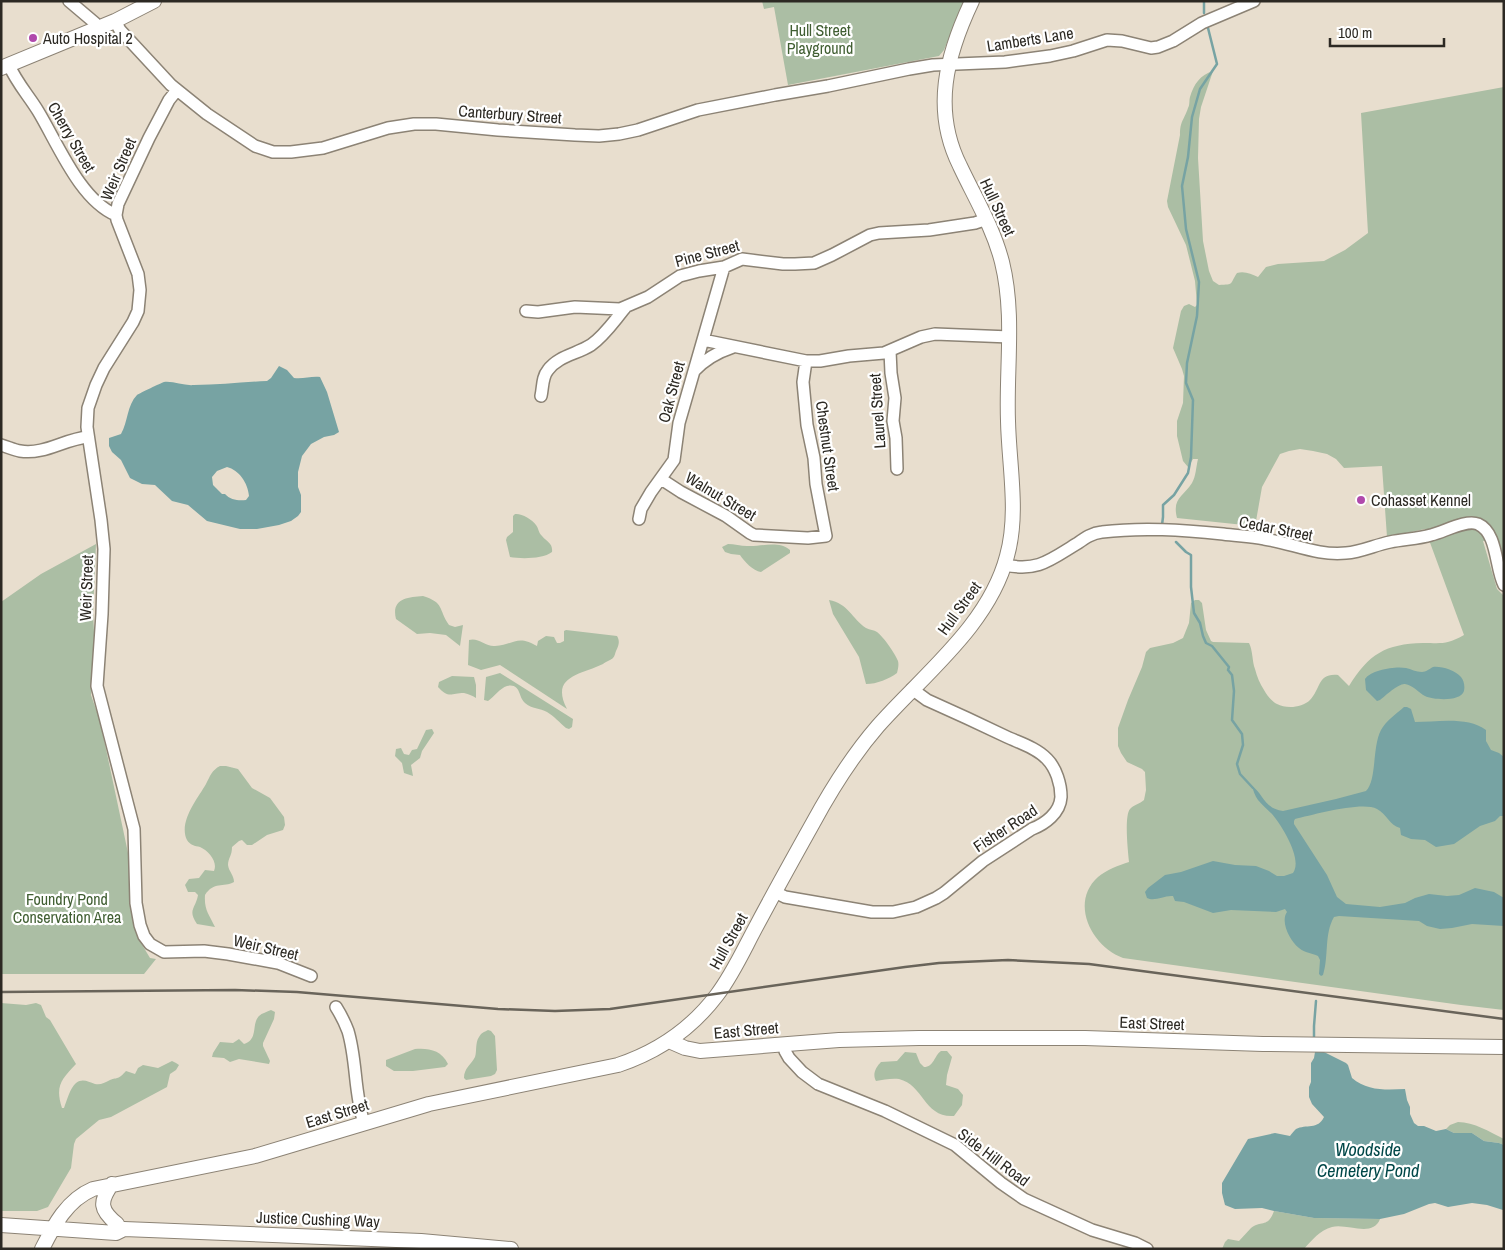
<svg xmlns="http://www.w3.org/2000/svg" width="1505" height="1250" font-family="'Archivo Narrow',sans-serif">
	<rect width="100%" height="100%" fill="#e8dece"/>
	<path fill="#abbea4" d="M762 1H964L944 50 939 56 788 85 774 7 764 9Z
		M1213 71 1201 107 1199 119 1198 158 1203 241 1209 271 1213 281 1219 285C1235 284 1229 285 1237 273 1245 271 1251 274 1258 277L1266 267 1278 264 1324 261 1345 250 1368 233 1361 113 1504 87V567L1498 541H1483L1497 589 1504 596V1010L1461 1005 1123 958C1092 947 1069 903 1098 877 1106 870 1119 865 1129 862 1128 852 1124 816 1130 809 1133 805 1140 804 1144 800L1146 790 1145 772 1142 769 1127 762 1121 753 1118 746V728L1128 700 1142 667 1146 652 1150 648 1173 643 1183 638 1189 623 1191 603 1195 600H1199L1202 603 1206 630 1211 641 1213 642 1249 643C1253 651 1252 661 1255 669 1257 677 1260 684 1264 690 1267 695 1271 701 1277 704 1286 709 1302 708 1310 700 1321 689 1317 673 1338 675L1349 686C1369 654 1385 644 1423 643 1442 643 1446 645 1464 635L1425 529 1387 537 1382 466 1344 468 1336 459 1327 454 1313 451 1300 449 1289 451 1280 454 1262 487 1256 521 1253 524 1244 525 1177 518C1172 498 1183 497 1192 483 1196 476 1196 467 1198 459H1193L1188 467 1183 461 1177 436V421L1183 403 1184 376 1182 369 1173 348 1181 311 1184 306 1189 304 1195 307 1197 305 1195 281 1186 245 1168 207 1167 201 1180 135C1180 121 1184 120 1188 108 1190 105 1189 100 1190 97 1194 84 1200 75 1213 71Z
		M515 514C521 513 532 519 536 525 539 529 538 532 542 536 547 542 553 543 552 552 543 559 521 559 510 557L506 540 507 537 513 532V516Z
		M96 544 93 612 95 651 91 695 99 718 106 749 131 867 132 913 138 938 150 958 156 959 144 974H1V602L41 574Z
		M728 544C734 544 741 546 747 546 761 547 778 540 790 550V553L761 572C753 571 744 561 740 555L731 554 725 552 722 547Z
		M423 596C445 603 438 609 449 625L455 627 463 625 460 646 446 635 430 633 417 634 396 619C391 599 407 597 423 596Z
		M829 600C848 603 852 619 866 628 870 630 874 630 877 632 883 636 896 655 898 661 899 665 898 669 897 673 889 679 877 684 866 684L859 657 833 614Z
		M566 630 617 636C620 641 619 645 616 651 615 653 615 656 613 658 611 660 605 662 603 664 580 675 550 676 567 709L500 665 481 670 468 665 469 640C478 637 486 647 495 646 514 645 517 634 537 646L538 641 546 636 554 637 557 643H560L564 641V631Z
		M500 673 573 719 572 727 569 729 566 728C560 723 554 716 547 712 540 708 532 709 525 703 518 697 521 683 507 686 500 688 494 697 488 701L484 700 486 677Z
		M452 676 474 677 476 685V698C473 696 469 694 464 693 451 693 449 699 438 687L439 682Z
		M432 729 434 733 422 751 420 758 411 765 413 776 404 773 402 763 395 756 396 749 401 748 404 754 409 755 412 750 417 749 426 730Z
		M220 766H226L238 769 252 788 270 798 284 817 285 825 283 830 267 835 252 845H247L242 840 239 841 232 847C232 856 228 858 228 865 229 872 234 875 234 882 223 888 214 881 205 895 204 910 209 914 215 927L197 924C187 910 196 908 198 895L195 892H188L185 885 189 879 199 878 205 870 214 871C218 862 209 851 200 847 195 846 190 845 187 840 178 822 198 798 206 784 210 776 212 770 220 766Z
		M1 1003 26 1005 36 1003 41 1005 46 1017 50 1020 76 1064C61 1080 55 1086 62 1108H64C67 1100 70 1088 76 1083 83 1078 88 1082 95 1084 101 1085 104 1083 110 1080 118 1077 118 1080 126 1071L135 1074 138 1068 143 1065 158 1068 172 1061 176 1063 179 1065 176 1070 170 1074 167 1087 111 1117 99 1120 76 1139 74 1144 71 1168 48 1207 37 1211H1Z
		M271 1010 275 1012 274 1019 263 1043V1046L270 1061 269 1064 239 1059 230 1062 224 1058 212 1057 213 1053 220 1042 233 1043 239 1039 244 1044C259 1039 251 1024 259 1016 262 1013 267 1012 271 1010Z
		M488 1030 491 1031 495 1036 497 1070 495 1074 491 1076 466 1080 464 1078C464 1068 471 1065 475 1057 477 1051 475 1043 479 1037 481 1033 484 1032 488 1030Z
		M415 1049C429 1048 441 1050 448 1064L445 1067 413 1071H394L386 1066V1060Z
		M941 1051H947L952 1057 947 1075 946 1085 958 1089 963 1095 962 1105 954 1116C924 1118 924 1085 899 1079 891 1078 883 1080 876 1081 872 1074 876 1067 881 1062L897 1061 905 1052 916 1053 920 1063 924 1067C934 1067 934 1056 941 1051Z
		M1458 1122C1474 1122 1490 1132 1504 1139V1145L1499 1143 1484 1141 1472 1133H1454L1446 1129 1450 1125Z
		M1274 1211 1314 1218 1380 1219C1373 1238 1347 1223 1332 1227 1320 1230 1312 1240 1304 1249H1222L1225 1242 1228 1239 1239 1241C1243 1237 1247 1232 1251 1228 1262 1220 1268 1228 1274 1211Z"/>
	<path fill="#77a3a3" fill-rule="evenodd" d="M279 366 287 370 294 378C304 379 311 376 320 377L327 392 339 432 334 435 324 437 311 444 302 456 298 472V487L301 495V512L298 516 291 521 279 525 257 529H240L207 521 188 505 172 501 155 485 142 484 130 478 121 460 112 452 109 446V438L121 434C128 422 127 405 137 395 140 393 161 383 164 382 174 381 184 386 194 385 219 385 243 382 267 381L271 378ZM227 467C239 470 248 483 249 496L246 500C239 501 230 500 225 494H222L213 485 212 477 217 471Z
		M1433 667C1441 666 1455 670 1461 677 1464 681 1465 686 1464 691 1461 702 1433 700 1425 696 1419 693 1413 685 1405 684 1399 683 1385 696 1380 700L1377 701 1366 690 1365 679C1371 670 1395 666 1406 668 1411 669 1416 672 1422 672 1426 672 1429 669 1433 667Z
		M1404 707H1407L1411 709 1415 722C1436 722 1468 716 1486 730V741L1491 750 1499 753 1504 757V816H1500L1495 821 1480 826 1454 844 1436 847 1425 840 1411 839 1401 835 1400 828C1389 825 1387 814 1377 809 1362 801 1313 815 1295 819L1294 821V824L1327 875 1337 897 1346 904 1380 907 1405 903 1415 898 1429 894 1447 896 1459 895 1475 888 1494 892 1504 898V926L1472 924 1452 928 1440 929 1427 926 1419 921 1339 916 1334 917C1324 934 1329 957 1323 975L1321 976 1319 974 1320 960 1318 956C1312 953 1305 953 1299 948 1290 941 1280 922 1287 912L1285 909 1276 912 1231 910 1213 913 1184 902 1175 901 1173 896C1164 895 1155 902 1147 898L1145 892 1148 888 1165 875 1181 872 1213 861 1235 865 1256 866 1269 871 1277 876H1284L1293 873C1303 859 1282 826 1272 814 1267 809 1262 805 1258 800 1255 796 1253 790 1252 786 1264 794 1263 808 1283 811L1336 799 1366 791C1377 780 1372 747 1381 730 1386 721 1396 714 1404 707Z
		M1318 1051H1322L1346 1063 1348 1065 1352 1078C1367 1091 1386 1090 1405 1089L1407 1100 1410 1107V1114L1414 1123 1418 1126H1424L1436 1131 1446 1129 1454 1133H1472L1484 1141 1499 1143 1504 1145 1503 1210 1487 1205 1472 1203 1448 1207 1435 1203 1429 1204 1404 1214 1380 1219 1314 1218 1274 1211 1262 1208 1235 1209 1225 1205 1222 1193V1183L1248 1139 1275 1133 1290 1136C1292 1133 1294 1131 1296 1129 1306 1124 1318 1130 1324 1117L1312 1104 1309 1097V1087L1311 1082V1063L1314 1058 1315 1052Z"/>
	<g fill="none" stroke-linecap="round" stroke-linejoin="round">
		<path stroke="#77a3a3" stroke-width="2.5" d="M1204 1V13
			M1162 525 1163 517V505L1174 495 1188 473 1191 457 1193 400 1186 383 1187 363 1197 316 1199 282 1186 229 1182 186 1188 157 1192 117 1200 89 1217 64 1208 28
			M1176 542 1186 552 1191 555V587L1194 613 1200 623 1203 636 1206 643 1212 646 1229 667 1228 670 1232 675 1234 691 1232 720 1242 734 1243 745 1237 764 1240 774 1253 788
			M1314 1039V1026L1316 1001"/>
		<defs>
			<path id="minor" d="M69 1 95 23 98 28
				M115 21 120 30 171 85 207 114 255 146 273 152H291L323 148 388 128 414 124H436L498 130 575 135 599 136 619 134 638 130 698 110 775 95 828 86 909 69 933 65 1005 62 1050 56 1073 51 1107 40 1122 41 1151 48 1158 47 1173 41 1202 23 1254 1
				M9 65C16 82 29 96 38 111 58 144 80 200 116 215
				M177 90 169 100 149 138 118 204 116 215 117 220 138 274 140 290 138 311 133 322 104 368 96 385 88 408 87 427 101 520 104 549 102 614 97 686 134 829 136 903 140 925 144 936 150 944 164 952 204 951 228 954 278 963 311 976
				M526 311 538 312 575 307 620 309 648 297 680 276 699 271 724 267 742 259 783 264H795L814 263 832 255 870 235 879 233 929 230 975 223 987 219
				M703 340 806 361H820L849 356 884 353 921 337 935 334 1010 337
				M890 351 891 373 895 398 893 421 896 438 897 469
				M694 371C705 359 718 352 733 347
				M541 396C543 387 542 377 548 370 558 356 577 354 591 345 605 335 614 321 625 308
				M1 445C8 447 14 450 20 451 45 455 64 439 88 437
				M661 479 681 492 726 516 750 533 754 535 808 538 826 536 816 484 814 458 807 425 803 382 806 361
				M639 519 641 509 651 492 674 460 679 423 724 267
				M1005 565C1038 572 1050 560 1078 543 1085 538 1092 533 1102 532 1142 527 1183 530 1223 534 1237 536 1251 536 1264 539 1292 543 1317 556 1346 553 1361 552 1375 545 1390 542 1404 539 1418 539 1431 535 1444 532 1466 519 1478 524 1498 533 1495 568 1504 585
				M775 892 785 897 872 912H893L916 907 936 898 944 893 983 861 1032 829C1045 824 1060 813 1061 797 1061 784 1056 768 1047 759 1037 748 1020 743 1007 737 980 724 954 712 927 700L912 689
				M336 1007C341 1015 345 1023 348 1031 357 1061 354 1093 364 1123
				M784 1044 785 1051 789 1058 802 1072 818 1084 885 1111 955 1145 1001 1183 1024 1199 1092 1230 1135 1243 1147 1249"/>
			<path id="major" d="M1 68 115 21 154 1
				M669 1041 685 1048 700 1051 839 1040 919 1038H1085L1263 1044 1504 1047
				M112 1184C99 1202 100 1210 117 1224
				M1 1225 116 1233 124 1229 421 1241 511 1249
				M42 1249C54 1225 67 1200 93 1189L255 1156 429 1104 618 1065C657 1052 692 1028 717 995 733 974 744 949 757 925 775 891 794 857 813 823 832 788 852 756 878 726 924 674 989 625 1007 556 1019 513 1009 466 1008 421 1006 368 1015 315 1002 262 993 227 975 198 960 166 932 110 946 56 972 1"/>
		</defs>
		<use href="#minor" stroke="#8c8375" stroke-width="14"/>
		<use href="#major" stroke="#8c8375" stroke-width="16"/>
		<use href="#minor" stroke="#fff" stroke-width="11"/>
		<use href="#major" stroke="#fff" stroke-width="14"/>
		<path stroke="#69645a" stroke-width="2.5" d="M1 992 235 990 297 992 498 1009 555 1011 610 1009 905 967 939 963 1008 960 1089 964 1504 1019"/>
	</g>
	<g fill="#b049ac" stroke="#fff" stroke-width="2">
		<circle cx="33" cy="38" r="5"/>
		<circle cx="1361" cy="500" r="5"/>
	</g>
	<g text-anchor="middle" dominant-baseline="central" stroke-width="4.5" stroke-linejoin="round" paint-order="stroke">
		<g font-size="16" fill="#405e32" stroke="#fff">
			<text x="820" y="30">Hull Street<tspan x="820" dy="18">Playground</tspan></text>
			<text x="67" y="899">Foundry Pond<tspan x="67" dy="18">Conservation Area</tspan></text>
		</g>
		<g font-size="16" fill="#2c2923" stroke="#fff" text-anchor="start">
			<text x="43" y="38">Auto Hospital 2</text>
			<text x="1371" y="500">Cohasset Kennel</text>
		</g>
		<g font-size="16" fill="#2c2923" stroke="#fff">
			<text transform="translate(1030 39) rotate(-9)">Lamberts Lane</text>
			<text transform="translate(510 114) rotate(4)">Canterbury Street</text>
			<text transform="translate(72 137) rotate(60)">Cherry Street</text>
			<text transform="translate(118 169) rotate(-67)">Weir Street</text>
			<text transform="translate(998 207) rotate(65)">Hull Street</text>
			<text transform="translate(707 253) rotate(-15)">Pine Street</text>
			<text transform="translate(671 392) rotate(-75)">Oak Street</text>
			<text transform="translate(877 411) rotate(-94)">Laurel Street</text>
			<text transform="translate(828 446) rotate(82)">Chestnut Street</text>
			<text transform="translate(721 496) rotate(31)">Walnut Street</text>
			<text transform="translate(1276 528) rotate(11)">Cedar Street</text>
			<text transform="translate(86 588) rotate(-88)">Weir Street</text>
			<text transform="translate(959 608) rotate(-54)">Hull Street</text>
			<text transform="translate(1005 828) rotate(-33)">Fisher Road</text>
			<text transform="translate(728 941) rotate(-61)">Hull Street</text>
			<text transform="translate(266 947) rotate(13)">Weir Street</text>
			<text transform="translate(1152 1023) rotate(2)">East Street</text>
			<text transform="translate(746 1030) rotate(-5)">East Street</text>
			<text transform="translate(337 1113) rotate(-17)">East Street</text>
			<text transform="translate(994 1157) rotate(37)">Side Hill Road</text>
			<text transform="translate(318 1219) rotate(2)">Justice Cushing Way</text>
		</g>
		<g font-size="18" font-style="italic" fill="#004748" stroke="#fff">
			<text x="1368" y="1149">Woodside<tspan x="1368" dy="21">Cemetery Pond</tspan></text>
		</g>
	</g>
	<rect width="1505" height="1250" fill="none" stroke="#2c2923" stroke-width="5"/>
	<path d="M1330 38v8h114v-8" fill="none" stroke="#2c2923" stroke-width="2.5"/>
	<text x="1338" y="38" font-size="15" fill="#2c2923" stroke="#ffffff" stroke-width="4" paint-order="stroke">100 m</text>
</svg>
